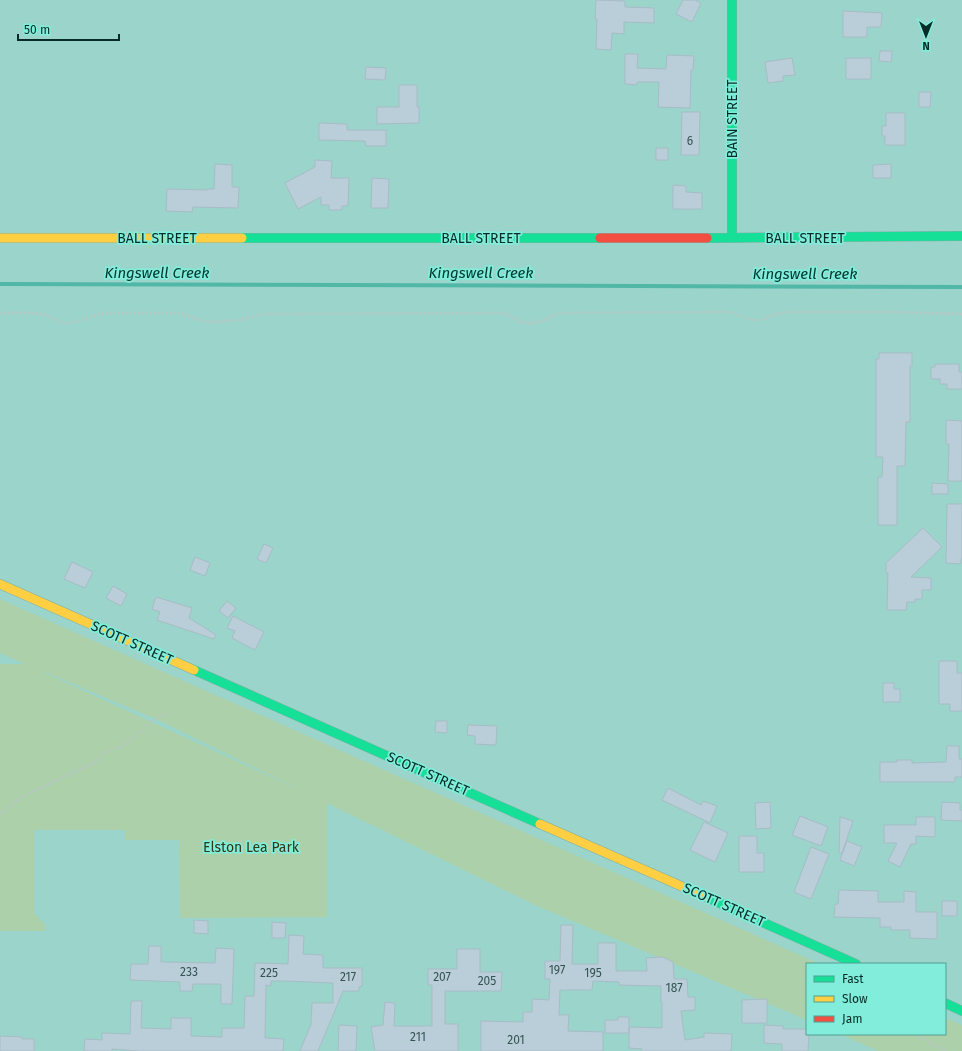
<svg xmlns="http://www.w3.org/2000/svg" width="962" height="1051" font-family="'Fira Sans',sans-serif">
	<rect width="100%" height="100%" fill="#9ad4ca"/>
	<path fill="#acd0a9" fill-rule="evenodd" d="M0 599 820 964H807V1020L535 905 327 803V917L180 918 179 840H125V830H34V913L45 925V931H0V664H25L0 653ZM45 672 160 721 304 792 45 673Z
		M945 1018 962 1025V1051H878L840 1034H945Z"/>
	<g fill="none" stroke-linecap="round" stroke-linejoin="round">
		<path stroke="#51b7a7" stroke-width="4" d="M0 284 962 287"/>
	</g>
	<path fill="#baced9" stroke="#a7bcc6" d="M596 0 625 1V7L654 8V23L624 22V34L612 33 611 50 596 49 597 19H595Z
		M683 0H695L701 3 692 22 676 14Z
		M843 11 882 13 881 27H867V37H843Z
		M880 51H892L891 62 879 61Z
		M625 54H638L637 68 666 69 667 55 694 56 693 70H691L690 108 658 107 659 82H637V85L625 84Z
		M792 58 795 75 783 76V81L768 83 765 62Z
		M846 58H871V79H846Z
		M366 67 386 68 385 80 365 79Z
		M399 85H417V107H419V123L377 124V107H399Z
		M919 92H931L930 107H919Z
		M682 112H700L699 155H681Z
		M886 113H905V145H885V136H882V126H886Z
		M319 123 347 124V130H386V146H366L365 141 319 140Z
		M656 148H668V160H656Z
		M315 160 332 161 331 178H349L348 206H342V210H329V205H321V197L298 209 285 183 315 167Z
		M215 164 232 165V187H239L238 208 193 207 192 212 166 211 167 189 207 190 208 189H214Z
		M891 164V178H873V165Z
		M372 178 389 179 388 208H371Z
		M673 185 686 186V192L702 193V209H673Z
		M879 353H912V366H910V422H906L905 466H897V525H878V477H882L883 457H876V359H879Z
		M935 364H959V372H962V389H947V384H940V379H931V367H935Z
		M946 420 962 421V481H948L949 444H946Z
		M932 483 948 484V494H932Z
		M947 504H962V559H961V564L946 563Z
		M923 528 942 547 911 577 931 578V590H922V599H915V602H907L906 610H887L888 573H886V563Z
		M264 544 273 548 266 563 257 559Z
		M195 557 210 563 205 576 190 570Z
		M72 562 93 572 85 588 64 579Z
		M113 586 127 594 121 606 106 598Z
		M156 597 192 608 189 618 216 635 214 639 157 620 160 612 152 609Z
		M227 601 236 608 228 618 219 611Z
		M233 616 264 632 255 650 232 638 235 631 227 628Z
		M939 661H957V673H962V711H950V704H939Z
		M883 683H894V689H900V702H883Z
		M436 721H447V733L435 732Z
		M468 725 497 726 496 745 475 744V736L467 735Z
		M947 746H959V759H962V777H955V782H880V762H897V760H912V763L946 762Z
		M668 788 701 805 703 801 717 806 710 823 662 800Z
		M770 802 771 828 756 829 755 803Z
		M942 802 960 803V810H962V821L941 820Z
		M800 816 828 827 821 846 792 835Z
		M840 817 853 821 842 853H839Z
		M916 817H935V837L916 836V844H911L900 867 888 861 897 843H884V825H916Z
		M704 822 728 833 715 862 690 850Z
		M739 836H757V853H764V872H739Z
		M847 841 862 847 854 866 840 860Z
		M811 847 829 854 811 899 794 892Z
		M839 890 878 891V902H904V891L916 892V912H937V939L910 938V930H891V927H880V918L834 917 835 904H838Z
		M942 901H957V916H942Z
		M194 920 208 921V934L194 933Z
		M272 922 286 923 285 938H272Z
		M561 925H573L572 964H598V943H616V971H647L646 958 663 957 673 962 674 979H687L688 997H695V1010L681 1011 685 1040 704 1037V1033L732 1034 731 1051H642V1049L629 1048V1027L662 1028V1002H661V986L619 985V982L593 981 592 990H560L559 1015H569L568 1031 603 1032V1051H481V1021L523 1022V1012H532V999L549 1000 550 979H545V961H560Z
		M289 935 304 936 303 954 323 955V968H362V986L359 987V991H343L318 1051H300L311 1024 312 1003H333V983L284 981H271V986L266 985 265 1038 284 1039 283 1051H139L112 1049V1051H84L85 1039 102 1040V1033L130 1034 131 1001H142L141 1028 171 1029V1018H191V1036L222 1037V1028H244L245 996H254L255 963 288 964Z
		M149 946H161V962L215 963 216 948 234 949 232 1004H221V984H193L192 991H180V982L130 980 131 964H148Z
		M457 949H480V972H502L501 991H445V1024H458V1051H375L371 1027 383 1025 385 1002 395 1003 394 1026H432V985H428V969H457Z
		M767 999V1023H742V1000Z
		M618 1017H629V1033H605V1020H618Z
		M339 1025 357 1026 356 1051H338Z
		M764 1025 783 1026V1029H807V1034H809L808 1051H782V1044L764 1043Z
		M0 1036 22 1037V1039H34V1051H0Z"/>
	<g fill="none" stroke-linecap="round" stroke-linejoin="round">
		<defs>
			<path id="fast" d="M732 0V238
				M242 238H600
				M707 238 962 236
				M194 670 540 824
				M706 897 856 964
				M945 1003 962 1011"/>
			<path id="slow" d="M0 238H242
				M0 584 194 670
				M540 824 706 897"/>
			<path id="jam" d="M600 238H707"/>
		</defs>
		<use href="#fast" stroke="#7eaea6" stroke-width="10"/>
		<use href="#slow" stroke="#7eaea6" stroke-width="10"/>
		<use href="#jam" stroke="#7eaea6" stroke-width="10"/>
		<path stroke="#b7c8c5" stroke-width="2.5" stroke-dasharray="2 2" stroke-linecap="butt" d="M0 313C13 313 27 312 40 314 49 315 58 323 67 323 80 323 92 314 106 313H180L202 321 213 322 241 320 263 314 504 313C511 315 516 320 522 322 536 326 547 318 560 313L727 312C738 313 745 319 755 320 763 320 769 316 777 314 781 313 785 313 790 312H894L962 314
			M0 814 21 797 96 762 103 754 110 750 122 747 154 720 167 713
			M915 1034 946 1051"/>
		<use href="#fast" stroke="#16e098" stroke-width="9"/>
		<use href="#slow" stroke="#ffcf43" stroke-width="9"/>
		<use href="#jam" stroke="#f24e42" stroke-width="9"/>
	</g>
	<g text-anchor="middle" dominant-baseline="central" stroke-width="3.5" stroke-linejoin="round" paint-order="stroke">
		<g font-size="12" fill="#345453">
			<text x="690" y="141">6</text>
			<text x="557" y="970">197</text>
			<text x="189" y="972">233</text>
			<text x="269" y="973">225</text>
			<text x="593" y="973">195</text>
			<text x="348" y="977">217</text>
			<text x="442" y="977">207</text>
			<text x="487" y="981">205</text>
			<text x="674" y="988">187</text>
			<text x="418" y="1037">211</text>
			<text x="516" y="1040">201</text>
		</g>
		<g font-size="14" fill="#072b26" stroke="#81edda">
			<text transform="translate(732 119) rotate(-90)">BAIN STREET</text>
			<text x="157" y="238">BALL STREET</text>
			<text x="481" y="238">BALL STREET</text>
			<text x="805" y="238">BALL STREET</text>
			<text transform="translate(132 643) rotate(24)">SCOTT STREET</text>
			<text transform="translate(428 774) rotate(24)">SCOTT STREET</text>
			<text transform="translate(724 905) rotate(24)">SCOTT STREET</text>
		</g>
		<g font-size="14" fill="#2f3715" stroke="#81edda">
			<text x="251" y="847">Elston Lea Park</text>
		</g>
		<g font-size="15" font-style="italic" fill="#00342d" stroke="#81edda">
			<text x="157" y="273">Kingswell Creek</text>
			<text x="481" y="273">Kingswell Creek</text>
			<text x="805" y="274">Kingswell Creek</text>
		</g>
	</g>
	<rect x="806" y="963" width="140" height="72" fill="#81edda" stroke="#509f92"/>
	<rect x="814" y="976" width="20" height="6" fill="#16e098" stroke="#509f92"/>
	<text x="842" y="983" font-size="12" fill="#072b26">Fast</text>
	<rect x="814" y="996" width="20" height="6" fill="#ffcf43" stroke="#509f92"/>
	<text x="842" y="1003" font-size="12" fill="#072b26">Slow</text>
	<rect x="814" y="1016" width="20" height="6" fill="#f24e42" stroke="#509f92"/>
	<text x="842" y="1023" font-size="12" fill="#072b26">Jam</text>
	<g transform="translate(926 36) rotate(180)" stroke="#81edda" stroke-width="3" paint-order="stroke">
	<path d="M0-3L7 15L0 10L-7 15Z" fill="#072b26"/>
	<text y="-6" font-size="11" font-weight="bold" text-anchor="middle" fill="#072b26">N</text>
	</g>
	<path d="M18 34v6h101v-6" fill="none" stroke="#072b26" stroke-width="2"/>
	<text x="24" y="34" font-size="12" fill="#072b26" stroke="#81edda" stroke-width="3" paint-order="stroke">50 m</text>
</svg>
